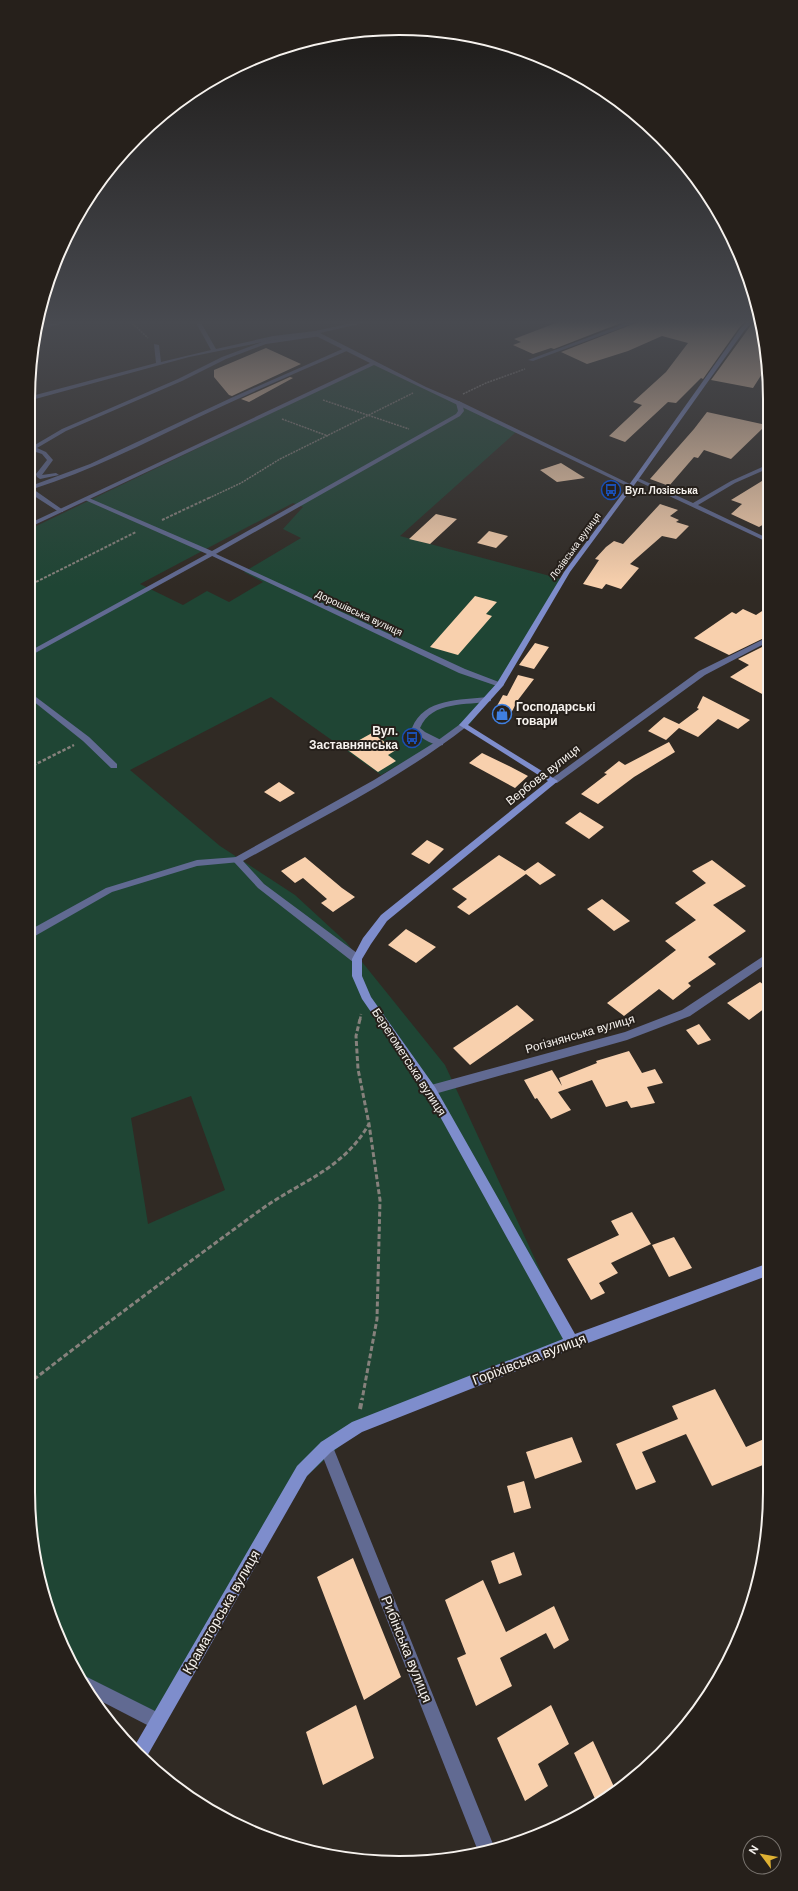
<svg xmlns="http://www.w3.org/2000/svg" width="798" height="1891" font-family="'DM Sans',sans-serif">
	<rect width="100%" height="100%" fill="#302a24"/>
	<path fill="#1f4534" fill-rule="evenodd" d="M375 363 516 432 400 536 565 580 471 723 381 775 271 697 130 770 220 846 295 895 346 942 445 1065 573 1341 354 1433 307 1476 159 1726 86 1690 78 1677 48 1611 28 1492V530ZM293 503 303 507 283 529 301 538 244 572 263 582 229 602 207 591 183 605 140 584ZM191 1096 225 1190 148 1224 131 1118Z"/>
	<path fill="#f8d0ad" d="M561 321H626L554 349 551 348 533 354 513 345 521 342 514 339Z
		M641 321H745L739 328 703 379 701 378 676 403 668 402 625 442 609 436 642 405 633 402 666 372 688 343 662 336 628 351 587 364 561 352Z
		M754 321H759L767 350V366L753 388 711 380Z
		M266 348 301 364 232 396 229 395 214 377V370Z
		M290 377 293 378 249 402 241 399Z
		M707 412 766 425 731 459 704 450 698 458 694 457 669 486 650 479 694 429Z
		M561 463 585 478 557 482 540 470Z
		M767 478V522L759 527 731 514 742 504 731 500Z
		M660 504 678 510 670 516 679 520 676 522 689 526 676 539 662 536 630 564 639 568 621 589 606 584 602 589 583 584 599 560 595 559 606 547 614 541 623 544Z
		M436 514 457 519 430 544 409 539Z
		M489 531 508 536 496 548 477 543Z
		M475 596 497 602 486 614 492 616 458 655 430 647Z
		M768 607V636L729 655 694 638 732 612 736 614 743 609 756 615Z
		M535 643 549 647 534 669 519 665Z
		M768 644V697L730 677 749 665 738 659Z
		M518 675 534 679 518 700 509 717 493 713 503 695 507 696Z
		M703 696 750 720 738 729 718 719 698 737 679 728 666 740 648 731 664 717 679 724 699 709 697 708Z
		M372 733 396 750 388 755 396 761 378 772 345 748Z
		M669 742 675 752 634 777 598 804 581 794 607 774 604 773 619 761 625 765Z
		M482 753 511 767 528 776 515 788 469 763Z
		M279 782 295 793 280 802 264 792Z
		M580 812 604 827 589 839 565 823Z
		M427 840 444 849 429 864 411 854Z
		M499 855 525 871 538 862 556 875 540 885 526 874 469 915 457 907 467 899 452 889Z
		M305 857 342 888 355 897 333 912 321 903 327 899 303 878 295 883 281 871Z
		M712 860 746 886 713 905 746 931 708 957 716 964 688 983 691 986 673 1000 659 989 624 1016 607 1003 676 950 665 941 696 920 675 903 706 883 692 871Z
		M602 899 630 921 614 931 587 909Z
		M406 929 436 947 416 963 388 945Z
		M760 982 769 989V1005L749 1020 727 1003Z
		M517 1005 534 1020 470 1065 453 1048Z
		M699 1024 711 1040 698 1045 686 1030Z
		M629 1051 642 1073 655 1069 663 1083 647 1087 655 1103 631 1108 627 1101 606 1107 592 1080 558 1092 571 1110 551 1119 537 1098 535 1099 524 1080 552 1070 562 1086 559 1078 597 1063 596 1061Z
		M632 1212 651 1244 611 1263 618 1273 599 1283 605 1293 591 1300 567 1259 619 1235 611 1221Z
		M674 1237 692 1268 669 1277 652 1245Z
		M715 1389 746 1447 764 1439 770 1450V1462L712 1486 686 1434 642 1452 656 1482 636 1490 616 1444 678 1419 672 1406Z
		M572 1437 582 1462 535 1479 526 1452Z
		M524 1481 531 1508 514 1513 507 1486Z
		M514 1552 522 1575 499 1584 491 1561Z
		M353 1558 401 1677 364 1700 317 1577Z
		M483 1580 506 1632 554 1606 569 1640 554 1649 546 1633 500 1658 512 1686 476 1706 457 1658 466 1654 445 1600Z
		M356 1705 374 1758 323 1785 306 1732Z
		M551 1705 569 1744 538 1764 548 1786 525 1801 497 1738Z
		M593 1741 615 1789 596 1801 574 1753Z"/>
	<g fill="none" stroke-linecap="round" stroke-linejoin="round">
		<path stroke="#86817c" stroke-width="1.5" stroke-dasharray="2 1" stroke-linecap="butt" d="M130 321 148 338
			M463 394 486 383 525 369
			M323 400 409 429
			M282 419 328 436
			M209 498 241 483 280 459 413 393"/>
		<path stroke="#86817c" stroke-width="2" stroke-dasharray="3 1.5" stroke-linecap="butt" d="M162 520 211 497
			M28 586 136 532"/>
		<path stroke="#86817c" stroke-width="2.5" stroke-dasharray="3.5 2" stroke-linecap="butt" d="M28 768 74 745
			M360 1020 361 1014"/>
		<path stroke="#86817c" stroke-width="3" stroke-dasharray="5 2.5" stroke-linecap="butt" d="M360 1019 356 1036 358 1069 369 1124 380 1200 377 1319 362 1400
			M28 1384C104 1325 181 1268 259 1211 300 1181 342 1171 369 1124"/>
		<path stroke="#86817c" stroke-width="4" stroke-dasharray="6 3" stroke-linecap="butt" d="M360 1409 362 1399"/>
		<path fill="#616a92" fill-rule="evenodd" d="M319 333 321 336 266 344 226 359 182 381 66 431 37 448 46 452 53 460 42 475 56 473 59 475 40 479 37 477 36 474 47 460 42 454 33 451 28 453V449L62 429 178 379 222 357 265 341Z
			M347 347 349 350C298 372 247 394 197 418 143 444 90 471 33 489L63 510V512H59L28 492V487L90 464 231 398Z
			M459 401 462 403 464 411 460 416 214 555 28 657V652L207 554 85 500V498H89L212 551 456 414 458 411 456 403Z
			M28 691 89 737 117 764V768H111L83 741 28 697Z
			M488 697H491V701C467 706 432 700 420 728L425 732 443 741V745C433 747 418 736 412 728 424 698 460 700 488 697Z
			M237 857 240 858 242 860 240 862 197 866 112 892 28 940V931L106 888 197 860Z"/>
		<path fill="#616a92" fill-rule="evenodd" d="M62 321H73L39 329 40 327Z
			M195 321H200L216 349 273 336 315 331 361 321H372L320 333 426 387 461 402 634 486 629 487 374 365 28 528V524L370 363 314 335 273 340 189 357 28 401V397L156 363 154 344 159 345 161 362 211 350Z
			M632 321H640L533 361 528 360Z
			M767 465V469L735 483 698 505 767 538V542L633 479 638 478 693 503 731 481Z
			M210 553H214L465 669 504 684 503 686H497L459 673 210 555Z
			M768 637V642L705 675 557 783H551L550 781 551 779 699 671Z
			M463 722 466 723V727C398 780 318 819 243 861L264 884 361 956 362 959 361 962H353L258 888 234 862 232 860 234 858 374 780 437 741Z
			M768 953 769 962 690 1016 627 1040 431 1095 427 1093 425 1090 427 1087 431 1085 625 1032 682 1010Z
			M326 1440 331 1442 333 1447 495 1849 479 1853 478 1851 319 1447 321 1442Z
			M81 1674 163 1715 165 1721 163 1727 157 1729 151 1727 91 1696 77 1676Z"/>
		<path fill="#7e8dcc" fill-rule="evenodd" d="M748 321H753L744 331 638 480 570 572 503 686 468 725 558 781 387 921 371 944 362 959V976L371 997 435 1087 575 1334 769 1263V1275L572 1349 362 1432 331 1452 307 1476 146 1758 134 1747 297 1466 321 1442 352 1422 563 1339 427 1093 362 999 352 976V959L363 938 381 915 548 781 459 725 497 683 564 572 634 478 740 329Z"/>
	</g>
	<linearGradient id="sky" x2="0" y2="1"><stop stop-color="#1a1714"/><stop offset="0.55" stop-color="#484a50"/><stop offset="1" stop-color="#484a50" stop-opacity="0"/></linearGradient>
	<rect width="798" height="586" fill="url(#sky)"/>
	<defs>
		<symbol id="bus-ring" viewBox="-11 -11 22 22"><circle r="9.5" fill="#26201b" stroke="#1a4fb4" stroke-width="1.5"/><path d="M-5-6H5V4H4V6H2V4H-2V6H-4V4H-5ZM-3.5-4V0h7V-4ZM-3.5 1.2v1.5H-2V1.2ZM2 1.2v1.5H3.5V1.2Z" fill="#1a4fb4"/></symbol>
		<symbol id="shop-ring" viewBox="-11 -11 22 22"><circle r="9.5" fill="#26201b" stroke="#3f7fe0" stroke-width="1.5"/><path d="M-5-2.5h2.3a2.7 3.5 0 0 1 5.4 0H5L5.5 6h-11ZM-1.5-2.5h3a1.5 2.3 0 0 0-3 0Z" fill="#3f7fe0"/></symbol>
	</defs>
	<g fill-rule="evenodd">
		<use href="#bus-ring" x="600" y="479" width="22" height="22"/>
		<use href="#shop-ring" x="491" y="703" width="22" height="22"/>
		<use href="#bus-ring" x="401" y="727" width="22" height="22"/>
	</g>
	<g text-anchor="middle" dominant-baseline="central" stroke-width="4" stroke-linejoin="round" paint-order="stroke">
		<g font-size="10" font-weight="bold" fill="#f6f2ee" stroke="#26201b" text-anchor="start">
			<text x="625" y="490">Вул. Лозівська</text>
		</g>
		<g font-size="10" fill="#f6f2ee" stroke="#26201b">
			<text transform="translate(575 546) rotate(-54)">Лозівська вулиця</text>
			<text transform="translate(359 613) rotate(25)">Дорошівська вулиця</text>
		</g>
		<g font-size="12" font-weight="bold" fill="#f6f2ee" stroke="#26201b" text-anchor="start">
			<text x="516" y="707">Господарські<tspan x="516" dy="14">товари</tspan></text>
			<text x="398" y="731" text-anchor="end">Вул.<tspan x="398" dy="14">Заставнянська</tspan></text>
		</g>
		<g font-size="12" fill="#f6f2ee" stroke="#26201b">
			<text transform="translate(543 775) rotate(-38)">Вербова вулиця</text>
			<text transform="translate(580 1034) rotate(-16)">Рогізнянська вулиця</text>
			<text transform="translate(409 1062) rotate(57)">Берегометська вулиця</text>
		</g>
		<g font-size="14" fill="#f6f2ee" stroke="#26201b">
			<text transform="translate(529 1359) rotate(-21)">Горіхівська вулиця</text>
			<text transform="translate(221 1612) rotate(-60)">Краматорська вулиця</text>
			<text transform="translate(407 1649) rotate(68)">Рибінська вулиця</text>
		</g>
	</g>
	<path d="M0 0H798V1891H0ZM399 35H399A364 364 0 0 1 763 399V1492A364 364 0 0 1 399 1856H399A364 364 0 0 1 35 1492V399A364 364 0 0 1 399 35Z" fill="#26201b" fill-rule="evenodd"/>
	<path fill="none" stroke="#f6f2ee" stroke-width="2" d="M399 35H399A364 364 0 0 1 763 399V1492A364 364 0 0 1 399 1856H399A364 364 0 0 1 35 1492V399A364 364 0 0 1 399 35Z"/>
	<g transform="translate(762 1855) rotate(302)"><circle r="19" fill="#26201b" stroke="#79746f"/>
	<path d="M0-3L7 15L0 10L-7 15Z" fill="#deb133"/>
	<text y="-6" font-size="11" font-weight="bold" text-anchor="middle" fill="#f6f2ee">N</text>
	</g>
</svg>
